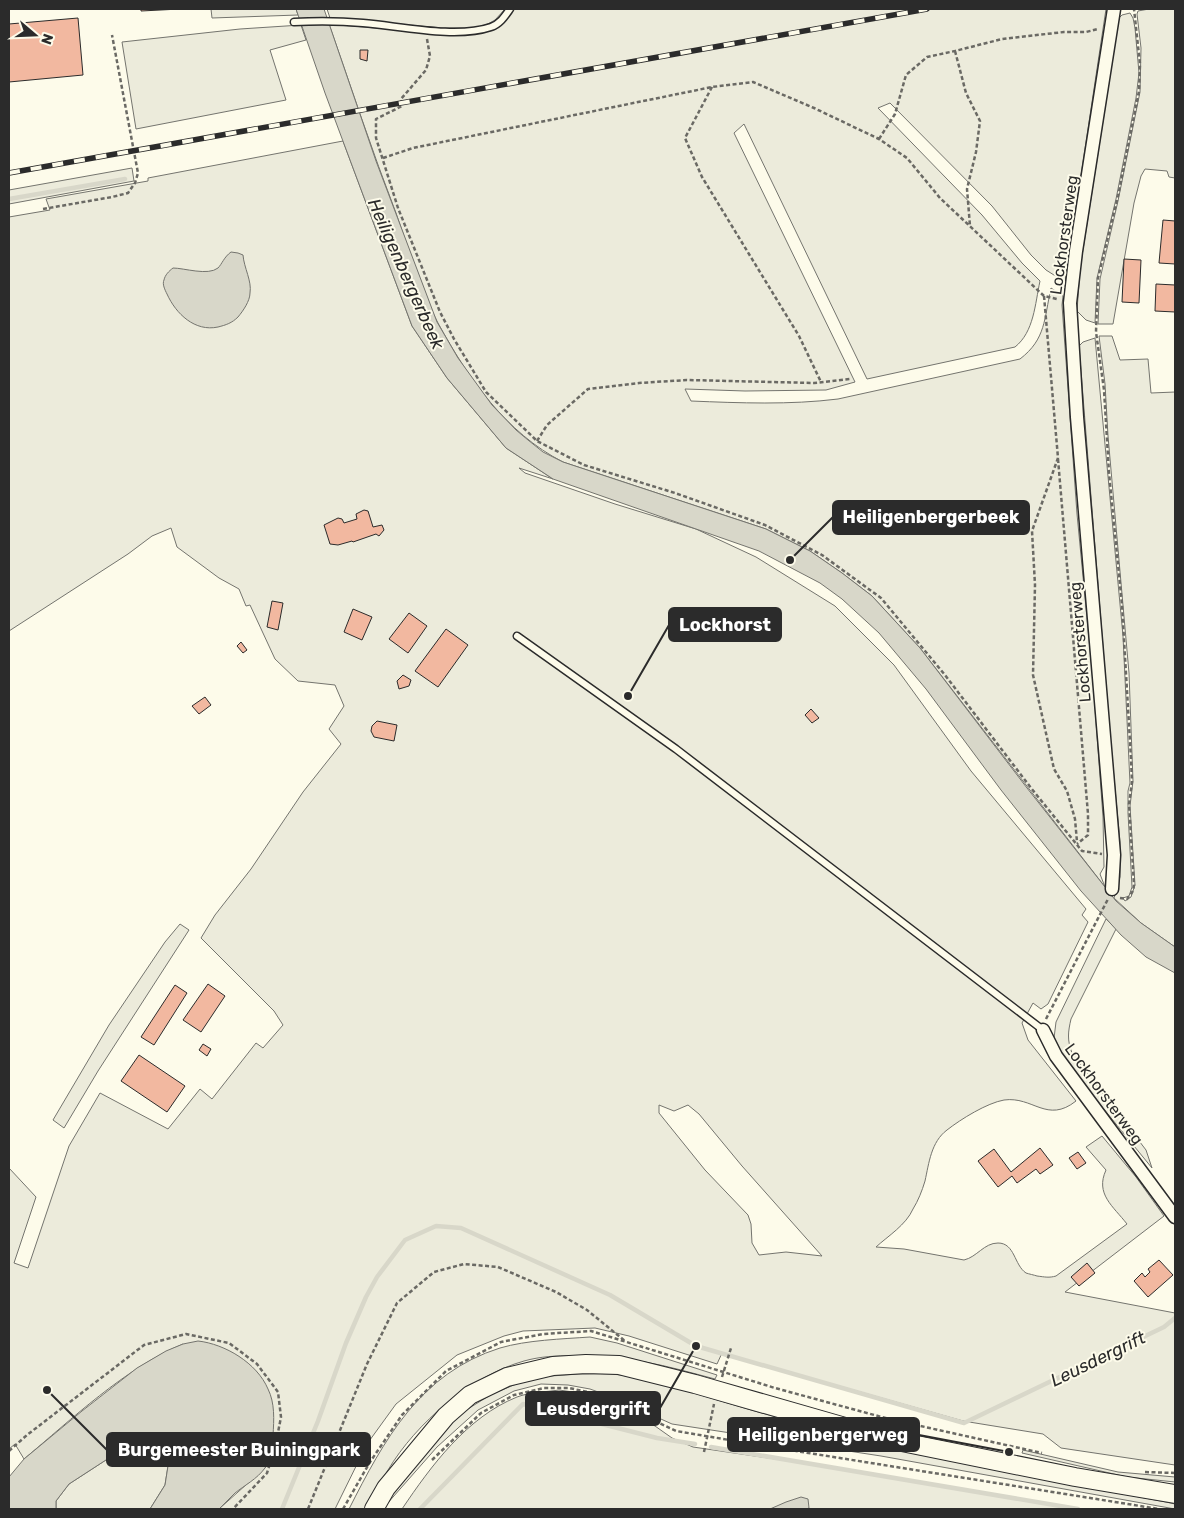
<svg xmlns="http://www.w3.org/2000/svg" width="1184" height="1518" font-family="Rubik,sans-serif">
	<rect width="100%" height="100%" fill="#fdfbea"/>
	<path fill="#ecebdb" stroke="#74746e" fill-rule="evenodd" d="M211 9H296L298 15 212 18Z
		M327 9H505L495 20 486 25 473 28H443L330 18Z
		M514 9H1106L1065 282 1046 270 1031 255 992 206 890 103 878 108 982 215 1022 263 1040 281C1035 304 1034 332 1015 347L867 379 744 124 734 133 855 382 826 390 745 391 685 389 691 401C740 403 790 405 838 399L1020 359C1046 339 1044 319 1051 288L1063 296 1062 305 1077 514 1093 681 1103 817 1104 867 1100 874 1105 887 920 648 872 596 842 573 810 551 766 529 563 462C506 433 468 378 438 323 431 311 427 297 422 284 413 261 404 237 396 213 372 151 351 87 329 24L445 34H476L494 30 504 23Z
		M1149 9H1175V178L1169 177 1167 171 1145 169 1141 176 1134 203 1113 324H1098L1100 279 1118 201 1140 92 1141 48 1137 14 1138 11Z
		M1130 13 1133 18 1135 28 1139 73 1136 98 1116 199 1097 278 1095 323 1086 320 1077 311 1080 269 1119 18 1122 15Z
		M301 25 306 40 270 50 286 100 136 129 122 42 240 29Z
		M343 141 412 326 447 378 506 448 553 479 519 468 525 473 615 504 696 529 756 557 835 606 894 665 971 771 1086 909 1082 915 1088 922 1048 1004 1041 1009 1033 1003 1022 1023 1028 1040 1076 1101C1047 1124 1033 1096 1004 1100 987 1103 961 1119 947 1130 931 1142 929 1163 925 1181 922 1191 918 1201 913 1209 906 1225 888 1236 876 1247L904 1249 964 1260C977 1257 984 1243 998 1243 1015 1243 1014 1265 1026 1273 1029 1274 1034 1275 1037 1276 1045 1277 1049 1278 1056 1276L1127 1224C1113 1206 1095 1194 1106 1170L1086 1147 1102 1136 1136 1177 1164 1216 1065 1292 1175 1313V1465L1061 1448 1043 1434 963 1421 722 1353 717 1364 629 1336 595 1328 523 1331 504 1336 457 1355 396 1404 367 1444 335 1509H219L266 1467 270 1456 272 1440 183 1344C125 1368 72 1419 24 1459L15 1444 9 1449V1168L36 1197 14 1263 28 1268 69 1146 100 1093 168 1129 200 1089 212 1099 256 1043 263 1048 283 1025 274 1011 201 938 215 915 251 869 303 792 341 744 329 729 344 706 335 685 298 681 275 659 250 605 246 606 239 589 219 578 177 547 171 528 152 536 128 554 9 631V217L50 210 46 199 148 181V178ZM659 1105 674 1111 688 1105 699 1114 742 1166 822 1256 786 1252 759 1255 752 1243 751 1224 748 1215 705 1170 659 1113Z
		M132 168 134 181 9 204V190Z
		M1099 336H1112L1120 360 1148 359 1151 393 1175 392V947L1141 923 1114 898 1120 877V842L1110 735 1079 346 1083 342 1095 338 1123 636 1130 783 1128 791V813L1132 887 1129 896 1123 898 1125 901 1131 897 1135 885 1130 806 1133 781 1129 673 1108 436 1105 384Z
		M1106 919 1116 929 1071 1019C1068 1032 1067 1040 1072 1053L1146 1150 1152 1168 1062 1058 1054 1038 1056 1022Z
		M180 924 189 930 98 1071 64 1128 53 1120 109 1025 165 942Z
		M590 1337 617 1343 717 1375 715 1379C692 1373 668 1366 645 1362 637 1361 630 1361 622 1360 590 1357 556 1352 524 1361 471 1376 416 1423 388 1470 380 1482 373 1496 365 1509H349C384 1440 420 1373 500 1348 527 1340 562 1339 590 1337Z
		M579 1374C593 1374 608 1373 621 1375 681 1386 737 1408 796 1422 919 1453 1042 1479 1166 1502L1175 1504V1509L881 1456 672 1424 612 1397 590 1389 568 1385 541 1384 514 1391 478 1410 437 1447 386 1505 407 1471 458 1415 492 1394 526 1380 551 1376Z
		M559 1390 580 1393 606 1400 655 1426 672 1438 693 1447 871 1473 1079 1509H402C431 1466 467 1417 517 1397 530 1392 546 1392 559 1390Z
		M132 1446 152 1451 168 1466 165 1485 150 1509H56V1501L69 1484 109 1458 121 1448Z
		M1023 1450 1118 1472 1175 1477V1482L1127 1477 1022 1453Z"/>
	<path fill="#d8d7c9" stroke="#74746e" d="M296 9H324L376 161 437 322 458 358 492 405 516 430 528 440 543 452 563 462 766 529 810 551 842 573 872 596 920 648 1027 788 1116 901 1141 923 1175 947V973L1146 957 1121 935 1081 891 1001 790 926 689 879 633 842 599 820 583 759 551 553 479 506 448 447 378 412 326 325 93Z
		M231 252 238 253 243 255C244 268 252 281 250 293 250 301 243 311 238 317 232 323 226 325 218 327 195 332 176 314 167 294 165 290 162 284 164 280 165 275 169 271 173 268 184 268 208 276 218 268 222 264 224 257 231 252Z
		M198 1341C225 1344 257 1363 268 1389 275 1403 274 1420 273 1435 272 1445 271 1459 265 1468 257 1479 245 1485 235 1493 230 1498 224 1504 219 1509H150L165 1485 168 1466 152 1451 132 1446 121 1448 109 1458 69 1484 56 1501V1509H9V1477L24 1459 82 1411 137 1368 166 1351 183 1344Z
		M801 1497 808 1499 809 1508 806 1509H770L786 1502Z"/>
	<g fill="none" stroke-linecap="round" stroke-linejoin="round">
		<path stroke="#d8d7c9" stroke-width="4.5" d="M9 199 125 179
			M711 1447 1078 1509
			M282 1509 318 1421 346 1343 366 1297 377 1277 405 1240 436 1226 461 1228 610 1295 696 1346 964 1423 1164 1327 1175 1318
			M420 1509 523 1404 657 1438 695 1444"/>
	</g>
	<path fill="#f2b8a0" stroke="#2b2b2b" d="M141 9H180L141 11Z
		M78 18 83 75 9 82V24Z
		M360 50H368L367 61 360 59Z
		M1163 220 1175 221V264L1159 263Z
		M1124 259 1141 260 1139 303 1122 302Z
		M1156 284 1175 285V312L1155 311Z
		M364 510 368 511 373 527 382 525 384 530 379 536 376 534 353 542 352 541 338 545 330 544 324 525 338 518 342 519 344 523 357 519 356 514Z
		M272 601 283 603 278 630 267 627Z
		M353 609 372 617 362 640 344 632Z
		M409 613 427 626 408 653 389 639Z
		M446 629 468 645 438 687 415 671Z
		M241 642 247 650 243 653 237 646Z
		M403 675 411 680 409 686 399 689 397 681Z
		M205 697 211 705 199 714 192 706Z
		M811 709 819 718 812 723 805 715Z
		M377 721 397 725 394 741 374 737 371 731 372 726Z
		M208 984 225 996 201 1032 183 1020Z
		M175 985 187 993 154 1045 141 1037Z
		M203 1044 211 1049 207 1056 199 1050Z
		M139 1055 185 1086 167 1112 121 1081Z
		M1040 1148 1053 1165 1040 1174 1036 1169 1017 1183 1012 1176 998 1187 978 1161 994 1149 1011 1172Z
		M1078 1152 1086 1163 1077 1169 1069 1158Z
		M1159 1260 1173 1275 1148 1297 1134 1281 1142 1273 1145 1277 1150 1272 1148 1269Z
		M1087 1263 1095 1273 1079 1286 1071 1277Z"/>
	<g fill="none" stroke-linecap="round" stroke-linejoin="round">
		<defs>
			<path id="service" d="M294 22C317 21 340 21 363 23 400 26 456 39 491 27 500 24 505 16 510 9
				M517 636 676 749 1043 1030"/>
			<path id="minor" d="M1112 889 1114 855 1077 417 1070 303 1076 251 1114 9
				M1043 1030 1056 1056 1175 1217"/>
			<path id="secondary" d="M374 1509 386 1488 446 1416 470 1395 507 1377 553 1366 586 1364 619 1365 695 1384 887 1439 1075 1477 1175 1494"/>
		</defs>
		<use href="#service" stroke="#2b2b2b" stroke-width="9"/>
		<use href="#minor" stroke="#2b2b2b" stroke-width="15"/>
		<use href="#secondary" stroke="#2b2b2b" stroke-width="20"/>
		<path stroke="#6a6964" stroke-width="2.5" stroke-dasharray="4 2.5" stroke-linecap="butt" d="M427 39 430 56 426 70 401 99 402 106 376 119V138L398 208 440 312 454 339 486 392 537 441 584 465 675 493 765 525 822 555 881 598 945 675 1031 788 1082 851 1102 854
			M955 51 966 93 980 121 976 152 967 189 970 226
			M712 87 685 138 702 177 799 336 821 382
			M879 139 895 114 906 75 927 57 955 51 1002 39 1064 32H1086L1098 29
			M383 158 413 148 712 87 753 82 814 108 879 139 907 158 940 198 1044 296 1057 299
			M43 209 112 197 128 193 135 183 138 173 112 35
			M1044 296 1058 458 1032 531 1035 585 1033 675 1054 769 1067 791 1075 819 1077 842
			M537 441 547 425 588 389 639 383 687 380 814 383 850 379
			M1058 459 1088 814V835L1077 844
			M1120 898 1127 899 1133 891 1134 885 1129 804 1132 782 1131 759 1122 605 1109 473 1104 390 1096 332 1098 278 1118 196 1139 91 1140 64 1134 9
			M1046 1019 1108 899
			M722 1377 731 1348
			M9 1451 27 1435 144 1345 186 1334 229 1343 257 1364 278 1392 281 1417 275 1448 267 1473 233 1509
			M704 1452 714 1404
			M432 1460 481 1413 514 1395 544 1388H569L597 1394 676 1431 771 1447 1159 1509
			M1145 1472 1175 1473
			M308 1509 367 1364 397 1303 434 1272 464 1264 498 1267 556 1292 587 1310 625 1341
			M343 1509 370 1462 402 1415 446 1371 501 1342 543 1334 591 1331 775 1388 889 1419 1042 1453"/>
		<use href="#service" stroke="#fdfbea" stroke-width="6"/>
		<use href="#minor" stroke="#fdfbea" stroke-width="12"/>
		<use href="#secondary" stroke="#fdfbea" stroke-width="18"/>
		<defs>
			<path id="rail" d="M9 173 927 9"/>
		</defs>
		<use href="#rail" stroke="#2b2b2b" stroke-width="5.5"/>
		<use href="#rail" stroke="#fdfbea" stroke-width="4" stroke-dasharray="11" stroke-linecap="butt"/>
	</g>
	<g text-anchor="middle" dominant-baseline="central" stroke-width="4" stroke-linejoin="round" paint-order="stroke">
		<g font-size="16" fill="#2b2b2b" stroke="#fdfbea">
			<text transform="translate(1064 235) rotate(-82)">Lockhorsterweg</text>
			<text transform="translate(1080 642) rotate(-95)">Lockhorsterweg</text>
			<text transform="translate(1104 1094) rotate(54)">Lockhorsterweg</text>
		</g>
		<g font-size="18" font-style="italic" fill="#2b2b2b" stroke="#fdfbea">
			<text transform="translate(406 274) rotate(66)">Heiligenbergerbeek</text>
			<text transform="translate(1098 1359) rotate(-26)">Leusdergrift</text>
		</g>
	</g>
	<path fill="none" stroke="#2b2b2b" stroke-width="2" d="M790 560L833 517M628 696L669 625M696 1346L660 1408M1009 1452L919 1435M47 1390L107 1450"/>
	<g fill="#2b2b2b" stroke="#fdfbea" stroke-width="2">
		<circle cx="790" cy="560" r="5"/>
		<circle cx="628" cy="696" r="5"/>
		<circle cx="696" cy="1346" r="5"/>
		<circle cx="1009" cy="1452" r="5"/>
		<circle cx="47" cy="1390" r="5"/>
	</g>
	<g fill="#2b2b2b" stroke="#2b2b2b" stroke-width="2">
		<rect x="833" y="501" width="196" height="33" rx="5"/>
		<rect x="669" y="608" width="112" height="33" rx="5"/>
		<rect x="526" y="1392" width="134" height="33" rx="5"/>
		<rect x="728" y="1418" width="191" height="33" rx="5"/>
		<rect x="107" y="1433" width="263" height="33" rx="5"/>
	</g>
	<g font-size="18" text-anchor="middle" font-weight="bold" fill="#fff">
		<text x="931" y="523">Heiligenbergerbeek</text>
		<text x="725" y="631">Lockhorst</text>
		<text x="593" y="1415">Leusdergrift</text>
		<text x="823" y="1441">Heiligenbergerweg</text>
		<text x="239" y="1456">Burgemeester Buiningpark</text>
	</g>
	<rect width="1184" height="1518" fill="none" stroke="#2b2b2b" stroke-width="20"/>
	<g transform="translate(35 35) rotate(109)" stroke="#fdfbea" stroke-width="4" paint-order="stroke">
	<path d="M0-4L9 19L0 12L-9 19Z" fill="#2b2b2b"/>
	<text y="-8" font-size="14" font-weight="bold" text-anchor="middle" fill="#2b2b2b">N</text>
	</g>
</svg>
